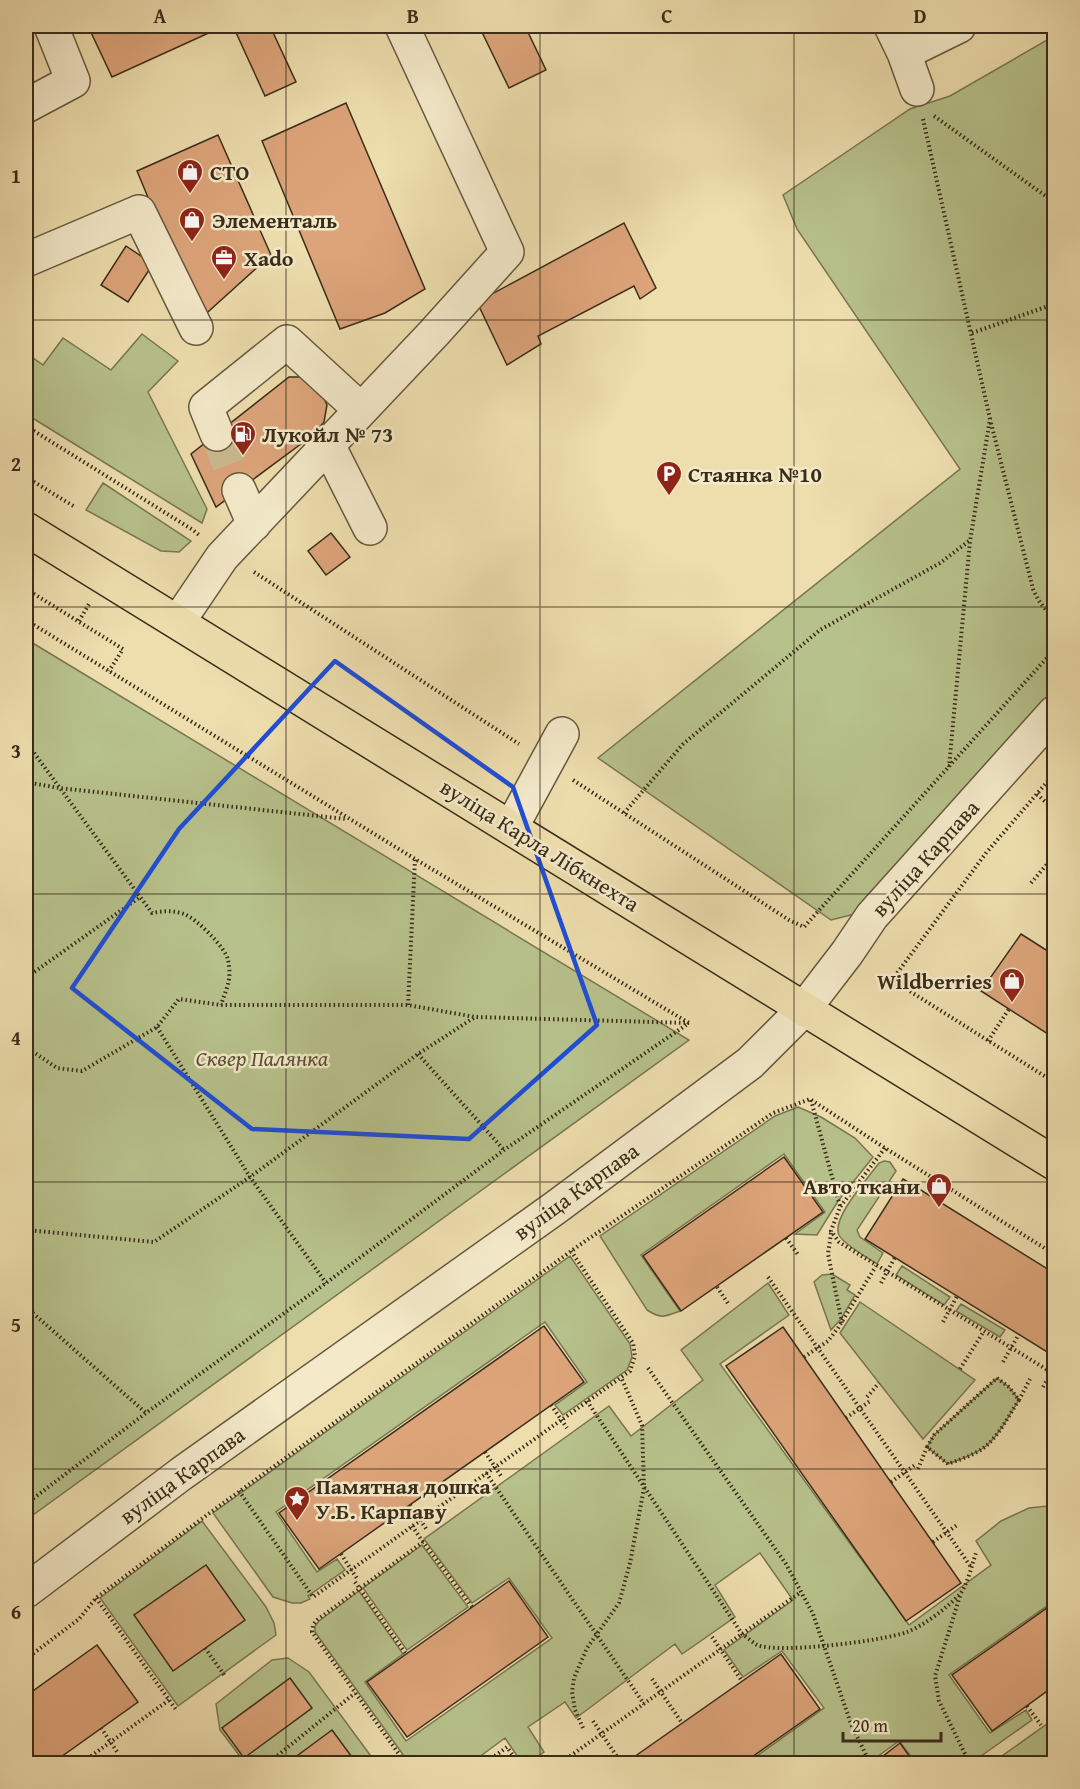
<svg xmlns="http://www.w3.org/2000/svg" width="1080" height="1789" font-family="'Gentium Book Plus',serif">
	<rect width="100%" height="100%" fill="#eedeae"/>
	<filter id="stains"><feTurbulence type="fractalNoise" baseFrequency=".00333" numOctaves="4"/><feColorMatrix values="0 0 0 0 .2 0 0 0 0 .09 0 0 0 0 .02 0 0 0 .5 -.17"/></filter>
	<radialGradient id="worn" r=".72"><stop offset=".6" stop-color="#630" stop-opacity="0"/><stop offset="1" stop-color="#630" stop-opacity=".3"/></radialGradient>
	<path fill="#b7c18b" stroke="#787652" stroke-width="1.5" d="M1054 36V693L855 914 831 920 598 758 960 469 797 229 783 195 910 109 950 96Z
		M142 334 178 361 148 392 207 509 202 523 26 414V353L43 365 63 338 111 370Z
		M103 483 191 541 179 552 161 551 86 510Z
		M26 639 689 1040 26 1520Z
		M798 1107 821 1117 855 1138 873 1157 838 1201 817 1235 795 1234 825 1212 784 1154 641 1255 680 1311C664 1317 661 1319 647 1310L600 1236 775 1116Z
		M884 1161 890 1162 896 1171 857 1230 860 1237 883 1253 877 1264C867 1257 844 1245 839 1235 831 1218 869 1177 879 1163Z
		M570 1256 630 1344 632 1357 627 1370 563 1415 555 1405 587 1382 545 1322 276 1512 317 1572 337 1559 345 1570 308 1596 310 1599 301 1603H292L273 1597 213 1513Z
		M902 1266 950 1297 944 1305 896 1275Z
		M832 1274 850 1285 847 1290 855 1295 841 1319 831 1330 814 1282 822 1275Z
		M768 1283 789 1315 720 1364 909 1625 991 1565 976 1541 1001 1521 1029 1508 1048 1506 1054 1510V1601L949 1675 990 1733 1026 1710 1032 1720 971 1763H916L899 1741 874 1759 862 1763H747L824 1708 782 1651 743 1677 724 1650 793 1600 760 1553 715 1585 735 1617 682 1654 675 1644 576 1718 565 1702 528 1727 544 1752 529 1763H522L505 1738 471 1763H409L315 1632V1626L319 1621 359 1591 403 1654 365 1682 406 1741 552 1638 509 1578 472 1603 424 1539 609 1406 631 1436 703 1380 681 1350Z
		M860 1302 975 1380 923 1439 840 1333Z
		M961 1304 1005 1330 1000 1337 956 1311Z
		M997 1378 1009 1387 1019 1400C1009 1415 1000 1434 986 1446 975 1455 961 1459 948 1464L927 1447 934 1435Z
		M202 1521 266 1607 274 1623 276 1635 178 1706 100 1598Z
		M422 1545 468 1607 407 1650 363 1588Z
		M288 1658 309 1672 376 1763H245L220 1730 216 1704 272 1660Z
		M1054 1719V1763H992Z"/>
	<path fill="#dda47a" stroke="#392c19" stroke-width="1.5" d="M88 26H224L112 77Z
		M233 26H270L296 82 265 96Z
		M479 26H525L546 70 509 88Z
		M346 103 425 289 385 313 340 329 262 141Z
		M218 135 271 255 199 320 137 171Z
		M624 223 656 288 640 299 634 286 538 336 541 344 507 365 477 302Z
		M126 246 153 264 128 302 101 285Z
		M289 377H302L320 389 327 405 324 422 313 435 216 507 191 454Z
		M331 533 350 557 326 575 308 551Z
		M1021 934 1054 955V1038L981 991Z
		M784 1157 823 1212 681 1311 643 1256Z
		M903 1179 1054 1273V1352L1052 1355 865 1239Z
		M544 1326 584 1382 319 1569 279 1513Z
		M783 1327 961 1583 906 1621 726 1366Z
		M206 1565 245 1620 173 1671 134 1615Z
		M509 1581 548 1637 407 1737 367 1682Z
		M1054 1603V1686L992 1731 952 1675Z
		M97 1645 138 1702 51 1764H26V1696Z
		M781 1654 820 1709 742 1764H624Z
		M290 1678 312 1708 244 1758 222 1728Z
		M332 1730 357 1764H286Z
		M900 1743 915 1764H881L878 1760Z"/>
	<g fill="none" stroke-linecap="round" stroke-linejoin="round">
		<path stroke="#caba90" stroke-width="33" stroke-dasharray="33 16" stroke-linecap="butt" d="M217 434 239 490"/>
		<defs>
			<path id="minor" d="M891 26 904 53 917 89
				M904 53 959 26
				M26 106 73 81 51 26
				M26 260 139 212 196 328
				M217 434 206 407 287 342 361 410
				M328 445 370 528
				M239 490 254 524
				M178 622 222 557 434 333 507 252 402 26
				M511 828 562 734
				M26 1591 181 1474 555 1208 750 1063 804 1009 847 953 872 916 1054 713"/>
			<path id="major" d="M26 529 1054 1163"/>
		</defs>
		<use href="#minor" stroke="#66583e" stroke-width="36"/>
		<use href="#major" stroke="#392c19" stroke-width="36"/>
		<path stroke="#392c19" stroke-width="4" stroke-dasharray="1.5 3" stroke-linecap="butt" d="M934 116 1054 202
			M923 119 990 419 970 541 949 767
			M972 333 1054 304
			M991 423 1033 589C1038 601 1044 609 1054 617
			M26 426 193 530 199 535
			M26 477 75 507
			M254 572 519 744
			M26 589 123 649 109 671
			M26 620 415 859 689 1023
			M79 621 89 604
			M26 742 152 913C163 911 173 910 184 914 196 918 226 948 228 960 232 979 227 987 221 1005
			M1054 774 986 853 892 980 1054 1082
			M573 780 789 920 804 927 1054 650
			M26 782 59 788 346 819
			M1037 794 1054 810
			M624 813 683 744 820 630 940 563 969 541
			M1031 883 1054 856
			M26 982 30 975 140 897
			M408 1005 415 859
			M157 1027 250 1177 326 1283
			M26 1030 32 1051 26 1056
			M988 1041 1009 1009
			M32 1051 57 1068 82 1071 157 1027 179 999 221 1005H408L475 1017 689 1023
			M418 1054 504 1150
			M811 1100 840 1206
			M885 1148 840 1207 831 1231 839 1242 1054 1374
			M26 1230 154 1242 250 1177 418 1054 475 1017
			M831 1233 828 1254 842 1323
			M786 1238 799 1256
			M768 1277 971 1567
			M881 1283 895 1257
			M717 1287 729 1305
			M26 1307 146 1413
			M943 1322 957 1296
			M804 1357 828 1341 838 1328 876 1266
			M1003 1362 1019 1334
			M648 1368 786 1564 813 1614 851 1724 868 1759V1764
			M960 1369 984 1331
			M997 1378 1009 1387 1019 1400C1009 1415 1000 1434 986 1446 975 1455 961 1459 948 1464L927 1447 934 1435Z
			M1043 1387 1054 1368
			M867 1397 879 1383
			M1019 1400 1030 1379
			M587 1401 742 1634C747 1637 752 1642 757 1645 779 1654 883 1641 907 1632 923 1626 947 1608 959 1595 967 1587 972 1564 976 1553
			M551 1405 567 1428
			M846 1418 870 1401
			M485 1452 501 1476
			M918 1469 927 1447
			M486 1473 644 1704
			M891 1482 915 1465
			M239 1491 313 1597 630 1371 635 1356 633 1343 571 1251
			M26 1504 146 1413 326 1283 504 1150 689 1023
			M410 1505 427 1530
			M412 1526 423 1542
			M933 1542 957 1525
			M341 1554 358 1580
			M355 1582 406 1654
			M960 1596 935 1676 939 1701 970 1764
			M96 1598 177 1711
			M712 1637 742 1681
			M205 1648 225 1676
			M26 1659 79 1619 96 1598 211 1512 581 1244 773 1113 810 1099 885 1148 1054 1254
			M652 1679 682 1723
			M1027 1706 1041 1725
			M593 1721 622 1764
			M101 1728 118 1753
			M583 1728 575 1710 572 1692 574 1678 587 1648 619 1603 630 1563 644 1488 642 1425 621 1377
			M80 1764 169 1700
			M267 1764 355 1693
			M406 1764 312 1632 313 1625 317 1620 423 1542 472 1607
			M484 1764 507 1747 519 1764
			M559 1764 801 1592"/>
		<use href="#minor" stroke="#f4eaca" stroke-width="33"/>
		<use href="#major" stroke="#eedeae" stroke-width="33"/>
	</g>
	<path fill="none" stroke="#1d4ed8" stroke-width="4.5" stroke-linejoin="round" d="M335 661 513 787 597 1025 469 1139 252 1129 72 988 179 829Z"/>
	<path fill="none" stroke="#392c19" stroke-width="1.5" stroke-opacity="0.55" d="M286 26V1764M540 26V1764M794 26V1764M26 320H1054M26 607H1054M26 894H1054M26 1182H1054M26 1469H1054"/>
	<defs>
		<symbol id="shop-pin" viewBox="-11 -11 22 30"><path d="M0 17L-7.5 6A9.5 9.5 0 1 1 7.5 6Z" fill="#8f2418" stroke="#f4eaca"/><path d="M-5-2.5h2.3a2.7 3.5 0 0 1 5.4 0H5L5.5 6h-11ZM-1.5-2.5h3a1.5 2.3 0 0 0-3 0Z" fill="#fff"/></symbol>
		<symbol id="office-pin" viewBox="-11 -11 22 30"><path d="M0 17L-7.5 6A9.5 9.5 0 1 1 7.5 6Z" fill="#8f2418" stroke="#f4eaca"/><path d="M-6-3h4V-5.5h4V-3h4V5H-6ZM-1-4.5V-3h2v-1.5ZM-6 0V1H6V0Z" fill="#fff"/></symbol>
		<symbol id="fuel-pin" viewBox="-11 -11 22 30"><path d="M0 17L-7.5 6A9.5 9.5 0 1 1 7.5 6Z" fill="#8f2418" stroke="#f4eaca"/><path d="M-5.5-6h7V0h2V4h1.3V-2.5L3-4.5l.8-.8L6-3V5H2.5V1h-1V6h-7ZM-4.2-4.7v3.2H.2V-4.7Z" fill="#fff"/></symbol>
		<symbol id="parking-pin" viewBox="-11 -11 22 30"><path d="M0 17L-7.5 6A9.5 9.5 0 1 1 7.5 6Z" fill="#8f2418" stroke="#f4eaca"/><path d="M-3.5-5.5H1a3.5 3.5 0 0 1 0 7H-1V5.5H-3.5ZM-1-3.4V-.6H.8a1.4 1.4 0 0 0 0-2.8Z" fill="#fff"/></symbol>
		<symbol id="sight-pin" viewBox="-11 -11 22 30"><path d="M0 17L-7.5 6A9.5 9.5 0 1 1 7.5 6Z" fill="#8f2418" stroke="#f4eaca"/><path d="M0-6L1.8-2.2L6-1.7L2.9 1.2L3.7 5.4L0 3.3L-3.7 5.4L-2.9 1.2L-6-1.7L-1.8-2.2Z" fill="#fff"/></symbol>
	</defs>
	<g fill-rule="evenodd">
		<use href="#shop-pin" x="175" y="157" width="30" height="40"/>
		<use href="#shop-pin" x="177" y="205" width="30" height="40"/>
		<use href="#office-pin" x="209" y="243" width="30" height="40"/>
		<use href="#fuel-pin" x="228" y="419" width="30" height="40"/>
		<use href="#parking-pin" x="654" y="459" width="30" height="40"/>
		<use href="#shop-pin" x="997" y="966" width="30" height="40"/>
		<use href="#shop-pin" x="924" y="1171" width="30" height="40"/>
		<use href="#sight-pin" x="282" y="1484" width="30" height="40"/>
	</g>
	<g text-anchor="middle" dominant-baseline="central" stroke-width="5" stroke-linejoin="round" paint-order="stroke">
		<g font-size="22" font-weight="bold" fill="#392c19" stroke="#f4eaca" text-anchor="start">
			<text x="210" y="172">СТО</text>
			<text x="212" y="220">Элементаль</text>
			<text x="244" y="258">Xado</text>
			<text x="262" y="434">Лукойл № 73</text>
			<text x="688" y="474">Стаянка №10</text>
			<text x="992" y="981" text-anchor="end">Wildberries</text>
			<text x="920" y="1186" text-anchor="end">Авто ткани</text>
			<text x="316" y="1486">Памятная дошка<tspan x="316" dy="25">У.Б. Карпаву</tspan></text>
		</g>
		<g font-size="22" fill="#392c19" stroke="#f4eaca">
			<text transform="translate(540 845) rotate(32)">вуліца Карла Лібкнехта</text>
			<text transform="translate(925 858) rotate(-48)">вуліца Карпава</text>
			<text transform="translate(576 1191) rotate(-36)">вуліца Карпава</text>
			<text transform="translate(182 1475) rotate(-36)">вуліца Карпава</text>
		</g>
		<g font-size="22" font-style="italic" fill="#585136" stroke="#f4eaca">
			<text x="262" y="1058">Сквер Палянка</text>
		</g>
	</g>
	<rect width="1080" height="1789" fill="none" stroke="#eedeae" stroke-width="66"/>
	<path d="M843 1732v9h98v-9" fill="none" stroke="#392c19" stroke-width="3"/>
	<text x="852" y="1732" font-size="18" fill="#392c19" stroke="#f4eaca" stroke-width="4.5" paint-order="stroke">20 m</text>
	<rect x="33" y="33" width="1014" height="1723" fill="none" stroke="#392c19" stroke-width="2"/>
	<g font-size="20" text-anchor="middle" font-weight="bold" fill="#392c19">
		<text x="160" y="23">A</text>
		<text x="413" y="23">B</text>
		<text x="667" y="23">C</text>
		<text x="920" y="23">D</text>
		<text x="16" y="183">1</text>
		<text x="16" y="471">2</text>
		<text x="16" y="758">3</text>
		<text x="16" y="1045">4</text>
		<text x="16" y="1332">5</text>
		<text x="16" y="1619">6</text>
	</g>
	<rect width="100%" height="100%" filter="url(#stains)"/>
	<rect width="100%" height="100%" fill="url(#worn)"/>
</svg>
